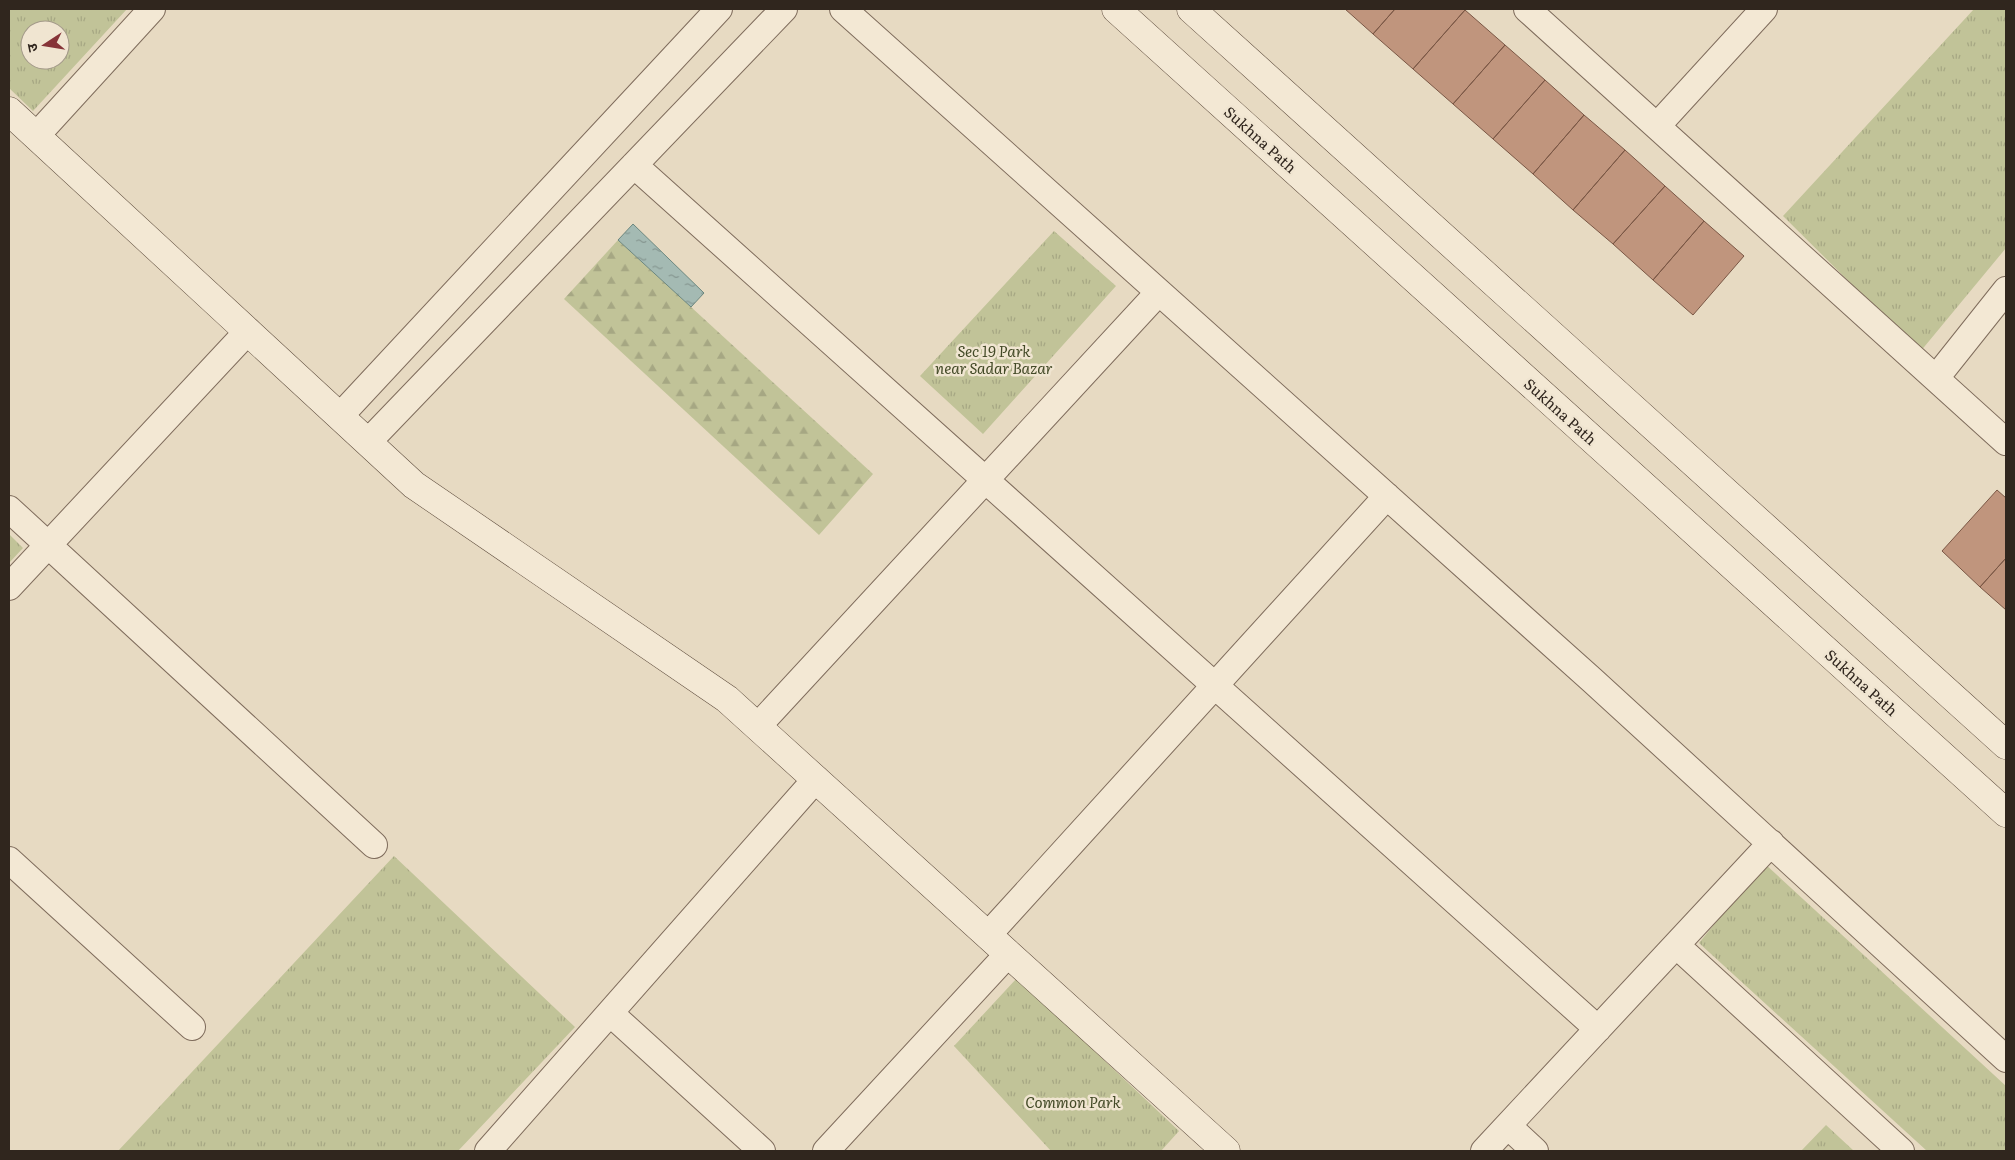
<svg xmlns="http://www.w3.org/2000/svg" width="2015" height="1160" font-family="Literata,'Noto Sans Devanagari',serif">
	<defs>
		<pattern id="grass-tufts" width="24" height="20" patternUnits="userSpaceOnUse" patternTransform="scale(1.25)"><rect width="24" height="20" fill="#c1c398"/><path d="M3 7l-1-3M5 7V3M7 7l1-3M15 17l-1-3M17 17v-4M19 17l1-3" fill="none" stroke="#a6a783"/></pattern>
		<pattern id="forest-firs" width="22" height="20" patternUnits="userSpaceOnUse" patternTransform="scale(1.25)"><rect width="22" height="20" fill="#c1c398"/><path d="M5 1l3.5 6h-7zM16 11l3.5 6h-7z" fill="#a6a783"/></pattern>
		<pattern id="water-ripples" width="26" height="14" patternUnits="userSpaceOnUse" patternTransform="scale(1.25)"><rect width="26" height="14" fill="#a4bab3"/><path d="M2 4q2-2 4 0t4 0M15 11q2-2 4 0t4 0" fill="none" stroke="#869791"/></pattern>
	</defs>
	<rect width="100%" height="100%" fill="#e7dac2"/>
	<path fill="url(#grass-tufts)" fill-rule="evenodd" d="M9 9H127L33 111 9 88ZM30 30H60V60H30Z
		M1974 9H2006V248L1920 352 1783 216Z
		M1054 231 1116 286 983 434 920 376Z
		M9 534 23 548 9 563Z
		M394 856 575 1027 458 1151H118Z
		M1764 863 2006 1086V1151H1927L1699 943Z
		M1017 978 1179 1131 1161 1151H1051L954 1046Z
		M1826 1125 1854 1151H1801Z"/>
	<path fill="url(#forest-firs)" d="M618 240 873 474 819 535 564 299Z"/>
	<path fill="url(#water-ripples)" stroke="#6c877f" d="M633 224 704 293 691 307 618 240Z"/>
	<path fill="#c0957d" stroke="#7a5745" d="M1345 9H1395L1373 34Z
		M1395 9H1464L1465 10 1413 69 1373 34Z
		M1465 10 1505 45 1453 104 1413 69Z
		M1505 45 1545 80 1493 139 1453 104Z
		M1545 80 1584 115 1533 174 1493 139Z
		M1584 115 1625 150 1573 210 1533 174Z
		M1625 150 1665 186 1613 244 1573 210Z
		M1665 186 1704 221 1653 280 1613 244Z
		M1704 221 1744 256 1693 315 1653 280Z
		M1997 490 2006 498V558L1980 587 1942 551Z
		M2006 558V610L1980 587Z"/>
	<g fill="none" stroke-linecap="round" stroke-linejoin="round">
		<defs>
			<path id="street" d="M843 9 1592 680 2006 1059
				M1527 9 2006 442
				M1657 126 1764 9
				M36 136 152 9
				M634 165 1598 1029
				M1936 378 2006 290
				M340 416 719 9
				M368 442 784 9
				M9 509 374 845
				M9 587 248 331
				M758 726 1159 292
				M9 860 192 1027
				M988 935 1387 496
				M1676 945 1901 1151
				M610 1013 762 1151
				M1508 1126 1535 1151
				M488 1151 816 779
				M826 1151 1008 954
				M1484 1151 1771 843"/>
			<path id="secondary" d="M1116 9 2006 813
				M1191 9 2006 745
				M9 111 414 485 727 699 1226 1151"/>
		</defs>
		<use href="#street" stroke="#7f6c5c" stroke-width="28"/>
		<use href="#secondary" stroke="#604e3f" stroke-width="29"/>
		<use href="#street" stroke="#f3e8d4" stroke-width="26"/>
		<use href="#secondary" stroke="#f3e8d4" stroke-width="28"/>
	</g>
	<g text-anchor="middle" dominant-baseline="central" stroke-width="5" stroke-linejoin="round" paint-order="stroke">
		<g font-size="15" fill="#30261e" stroke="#f0e5d1">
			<text transform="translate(1261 139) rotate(42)">Sukhna Path</text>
			<text transform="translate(1561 411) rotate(42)">Sukhna Path</text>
			<text transform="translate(1862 682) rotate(42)">Sukhna Path</text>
		</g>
		<g font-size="15" font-style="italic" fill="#434a27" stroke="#f0e5d1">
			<text x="994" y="350">Sec 19 Park<tspan x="994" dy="17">near Sadar Bazar</tspan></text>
			<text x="1073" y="1101">Common Park</text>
		</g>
	</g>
	<rect width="2015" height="1160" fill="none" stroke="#30261e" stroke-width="20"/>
	<g transform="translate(45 45) rotate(258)"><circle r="24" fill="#f0e5d1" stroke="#a39989"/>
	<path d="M0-4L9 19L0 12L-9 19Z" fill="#863438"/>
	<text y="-8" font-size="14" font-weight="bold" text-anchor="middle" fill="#30261e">उ</text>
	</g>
</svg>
